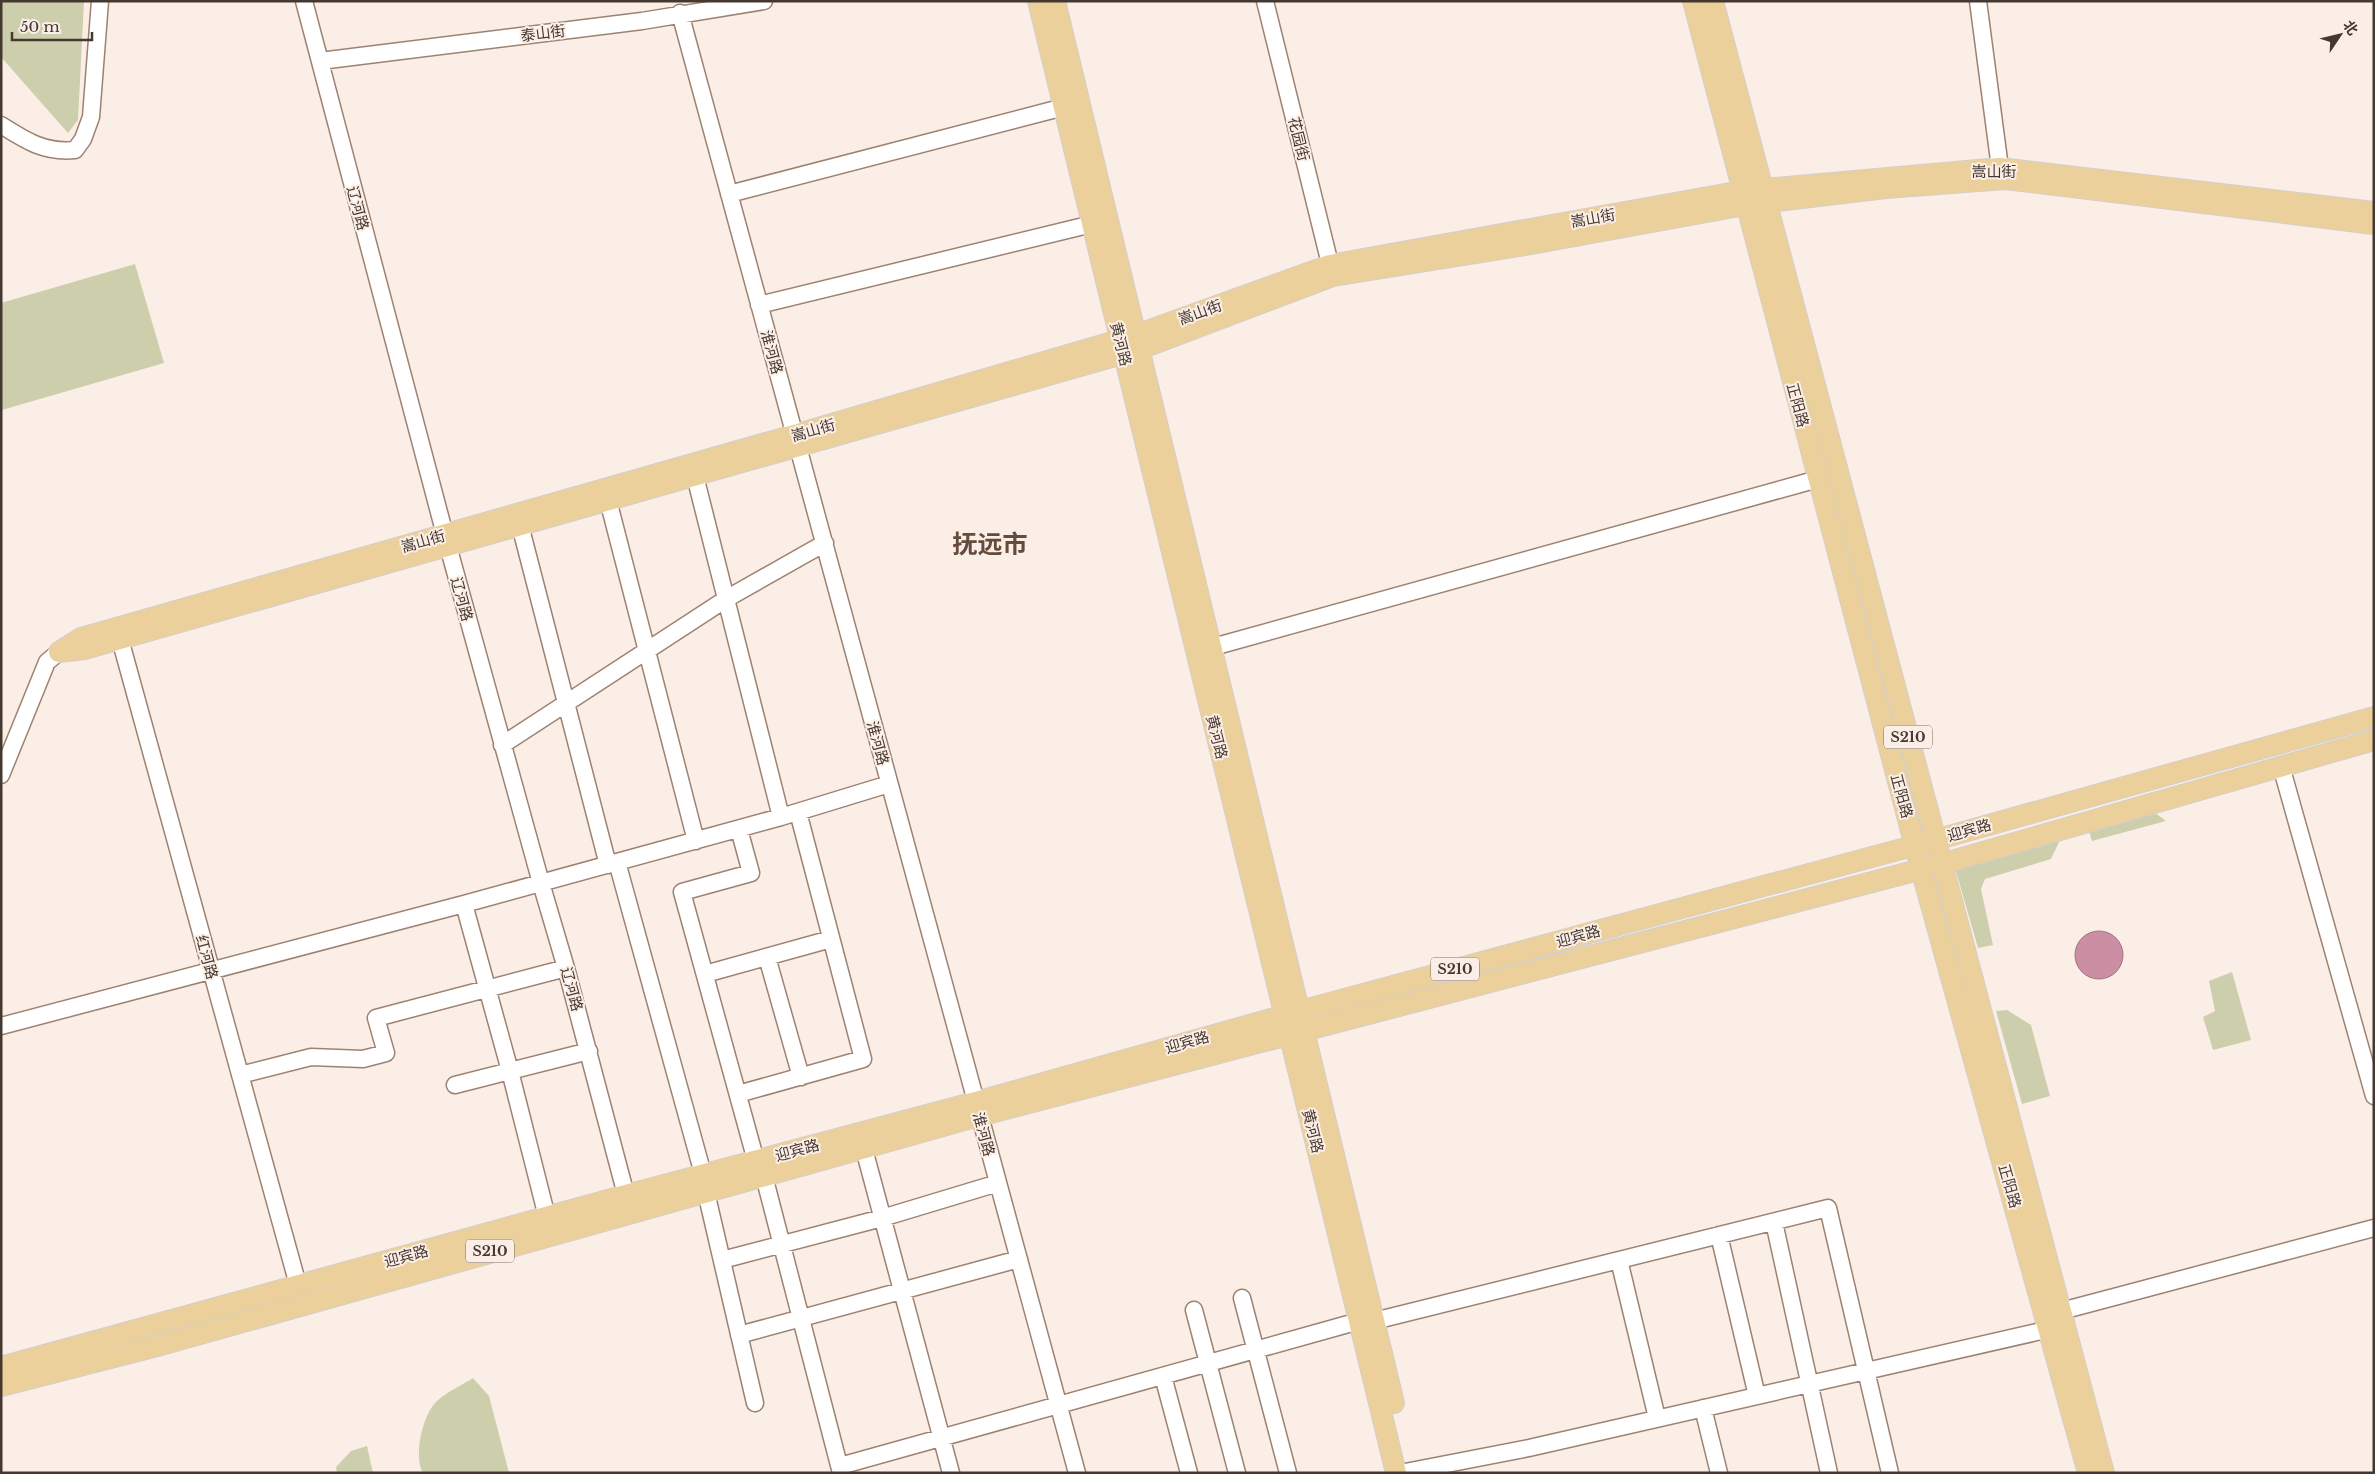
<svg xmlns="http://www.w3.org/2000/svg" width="2375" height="1474" font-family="'Libre Baskerville','Noto Sans SC',serif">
	<rect width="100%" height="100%" fill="#fbeee7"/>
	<path fill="#cdcfac" d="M1 1H84L78 120 68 133 1 57Z
		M135 264 164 363 2 410 1 303Z
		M2154 812 2166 821 2092 841 2089 831Z
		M2061 838 2051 859 1985 879 1981 889 1993 945 1978 948 1955 868Z
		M2232 972 2251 1040 2213 1050 2203 1017 2215 1011 2209 981Z
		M2007 1010 2031 1025 2050 1096 2022 1104 1996 1011Z
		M473 1378 489 1396 509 1473H423C413 1457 423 1413 437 1401 447 1392 462 1385 473 1378Z
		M367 1446 373 1473H337L336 1467 351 1451Z"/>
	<path fill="#cb8ea3" stroke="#a27480" d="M2075 955a24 24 0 1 1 48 0a24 24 0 1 1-48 0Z"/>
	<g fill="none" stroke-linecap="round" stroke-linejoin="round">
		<defs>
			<path id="minor" d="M304 1 445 535 541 883 566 968 626 1195
				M1265 1 1333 276
				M1978 1 2000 168
				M680 13 1077 1473
				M320 61 642 21 764 1
				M1 125C26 141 45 153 75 150L83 139 91 117 100 1
				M729 194 1064 107
				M759 305 1092 224
				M695 476 781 817
				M608 500 696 841
				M520 525 608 865
				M117 628 298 1285
				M1213 647 1818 479
				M502 745 726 599 825 543
				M2281 766 2374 1096
				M1 775 47 662 59 652
				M739 829 751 873 682 892 756 1161
				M617 862 703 1174
				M464 904 510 1071 547 1217
				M767 957 801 1077
				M705 974 831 939
				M1 1026 464 904 781 817 889 784
				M240 1075 311 1057 363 1059 386 1053 376 1018 566 968
				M455 1085 589 1051
				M738 1094 863 1059 798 812
				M864 1149 951 1473
				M764 1176 841 1473
				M706 1192 755 1403
				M1774 1222 1829 1473
				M1719 1235 1757 1396
				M722 1260 882 1218 998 1183
				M1619 1260 1657 1418
				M1242 1298 1288 1473
				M1194 1310 1237 1473
				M2050 1314 2374 1228
				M1374 1321 1828 1208 1890 1473
				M739 1335 1019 1259
				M1163 1376 1189 1473
				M1703 1408 1719 1473
				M840 1466 1359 1321
				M1400 1473 1529 1448 2050 1329"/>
			<path id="major" d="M1038 1 1396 1473
				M1055 1 1394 1403
				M1693 1 1921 869 2088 1473
				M1713 1 2104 1473
				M2374 212 2000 168 1742 191 1330 265 1136 335 794 435 81 638 59 652 85 649 1140 349 1333 276 1537 243 1745 205 1886 188 2005 179 2374 224
				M1 1367 626 1195 976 1102 1285 1015 1935 840 2374 717
				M1 1386 161 1345 979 1116 1941 864 2374 740"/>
		</defs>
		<use href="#minor" stroke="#9e8270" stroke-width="19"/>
		<use href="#major" stroke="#d2cfcd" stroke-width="22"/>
		<use href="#minor" stroke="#fff" stroke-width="16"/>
		<use href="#major" stroke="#ecd09b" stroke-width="20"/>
	</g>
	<g text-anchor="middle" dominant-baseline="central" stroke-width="4" stroke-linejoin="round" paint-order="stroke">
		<g fill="#fbeee7" stroke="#7b6f67" stroke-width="1">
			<rect x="1884" y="725.5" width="48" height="23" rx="4"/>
			<rect x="1431" y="957.5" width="48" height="23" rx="4"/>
			<rect x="466" y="1239.5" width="48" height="23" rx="4"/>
		</g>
		<g font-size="14" font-weight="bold" fill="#443830">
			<text x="1908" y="737">S210</text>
			<text x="1455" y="969">S210</text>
			<text x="490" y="1251">S210</text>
		</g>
		<g font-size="15" fill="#443830" stroke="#fbeee7">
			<text transform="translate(543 33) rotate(-7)">泰山街</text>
			<text transform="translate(1299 139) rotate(76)">花园街</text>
			<text x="1994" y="171">嵩山街</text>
			<text transform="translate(358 208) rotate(75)">辽河路</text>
			<text transform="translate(1593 218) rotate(-10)">嵩山街</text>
			<text transform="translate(1200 312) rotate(-20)">嵩山街</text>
			<text transform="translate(1121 344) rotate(76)">黄河路</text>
			<text transform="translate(772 352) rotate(75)">淮河路</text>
			<text transform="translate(1798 405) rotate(75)">正阳路</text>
			<text transform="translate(813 430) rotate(-16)">嵩山街</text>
			<text transform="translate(423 541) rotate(-16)">嵩山街</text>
			<text transform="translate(462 599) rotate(75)">辽河路</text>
			<text transform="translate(1217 737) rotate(76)">黄河路</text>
			<text transform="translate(878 743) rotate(75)">淮河路</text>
			<text transform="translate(1902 796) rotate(75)">正阳路</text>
			<text transform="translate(1969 830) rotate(-16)">迎宾路</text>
			<text transform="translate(1578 936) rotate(-15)">迎宾路</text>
			<text transform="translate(207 957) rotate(75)">红河路</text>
			<text transform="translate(572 989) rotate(75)">辽河路</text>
			<text transform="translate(1187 1042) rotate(-16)">迎宾路</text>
			<text transform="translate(1313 1131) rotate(76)">黄河路</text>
			<text transform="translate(984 1134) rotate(75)">淮河路</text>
			<text transform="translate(797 1150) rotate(-15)">迎宾路</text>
			<text transform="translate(2010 1186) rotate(74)">正阳路</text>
			<text transform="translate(406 1256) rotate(-15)">迎宾路</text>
		</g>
		<g font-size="25" font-weight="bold" fill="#654b3b" stroke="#fbeee7">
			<text x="990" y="544">抚远市</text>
		</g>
	</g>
	<rect width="2375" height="1474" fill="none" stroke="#443830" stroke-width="5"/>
	<g transform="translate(2340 35) rotate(55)" stroke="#fbeee7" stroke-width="4" paint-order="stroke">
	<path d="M0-4L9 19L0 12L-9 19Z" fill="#443830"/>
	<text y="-8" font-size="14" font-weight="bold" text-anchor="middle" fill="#443830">北</text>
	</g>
	<path d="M12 32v8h80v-8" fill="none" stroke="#443830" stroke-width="2.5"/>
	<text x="20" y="32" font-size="15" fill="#443830" stroke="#fbeee7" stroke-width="4" paint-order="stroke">50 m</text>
</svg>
